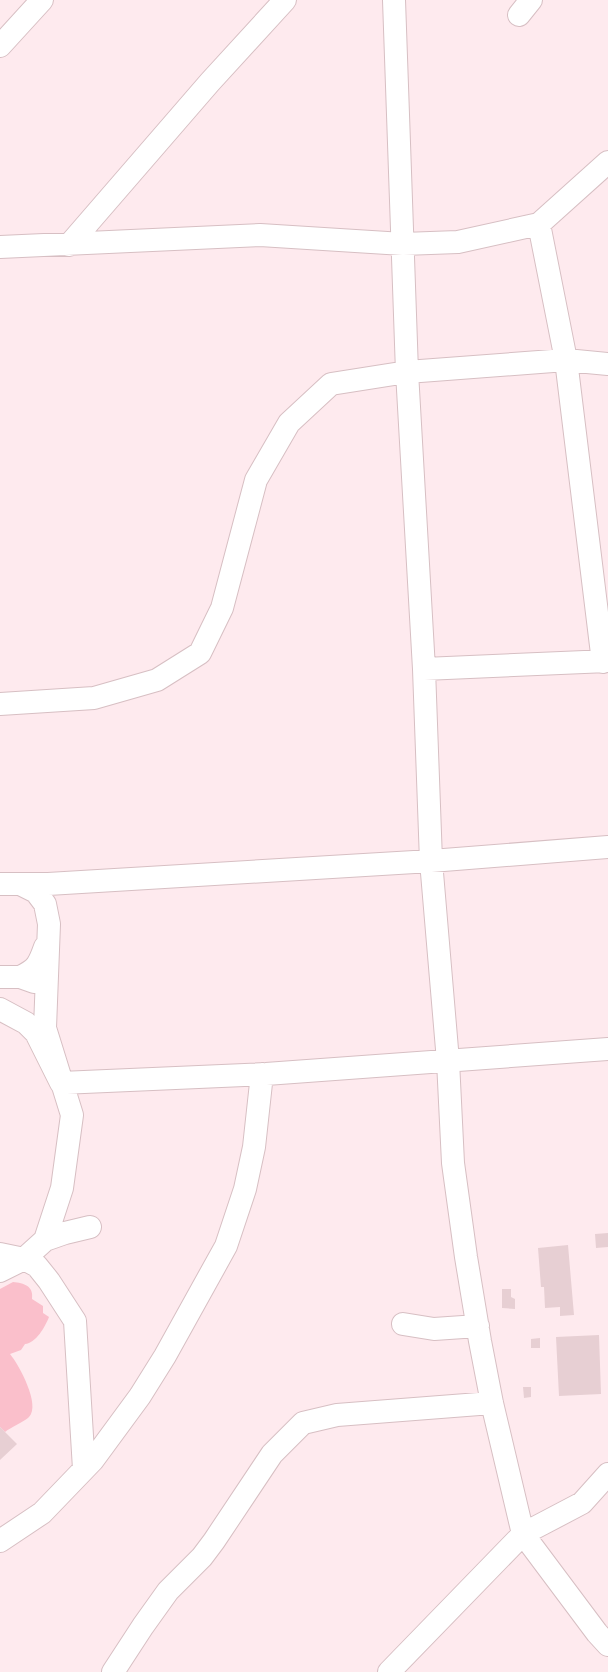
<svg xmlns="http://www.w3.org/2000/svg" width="608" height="1672" font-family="'Crimson Pro',serif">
	<rect width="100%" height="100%" fill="#feeaee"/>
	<path fill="#fabfcb" d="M13 1282C24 1283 34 1286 32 1299L43 1306V1313L49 1317C45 1327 36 1343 25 1344L21 1350 10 1354C19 1365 41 1405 29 1417 25 1421 10 1428 5 1432L0 1427V1289Z"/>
	<path fill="#e7cfd3" d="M608 1233V1247L596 1248 595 1234Z
		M568 1245 574 1315 560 1316V1307L545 1308 544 1287H541L538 1248Z
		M502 1289H511V1297L515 1299V1309L502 1308Z
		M599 1335 601 1394 559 1396 556 1337Z
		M540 1338V1348H531V1339Z
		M523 1387H531V1397L524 1398Z
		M0 1427 17 1444 0 1460Z"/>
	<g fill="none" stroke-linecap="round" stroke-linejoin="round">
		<defs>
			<path id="minor" d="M394 0 407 372 424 669 431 861 448 1061 453 1163 466 1257 480 1341 492 1403 523 1534 597 1633 608 1645
				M519 15 531 0
				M0 46 42 0
				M539 224 566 360 603 662
				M69 245 210 82 285 0
				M0 247 260 235 403 244 458 242 539 224 608 162
				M424 669 608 661
				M0 704 94 698 157 680 200 653 222 608 256 480 289 423 331 384 407 372 566 360 608 364
				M0 884H48L431 861 608 847
				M20 884 36 892 45 904 49 924 45 1028 72 1115 62 1188 45 1240
				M0 977H20L34 982
				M20 977C37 969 39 964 45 947
				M0 1009 26 1023 36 1033 61 1083 266 1074 608 1049
				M0 1254 24 1259 37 1266 49 1281 75 1321 84 1469
				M0 1271 24 1259 45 1240 65 1233 90 1227
				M403 1324 434 1329 478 1326
				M0 1541 42 1513 93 1460 140 1396 165 1356 226 1246 245 1189 254 1147 262 1074
				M113 1672 143 1626 168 1591 202 1557 214 1541 272 1454 303 1423 337 1415 492 1403
				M389 1672 523 1534 582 1503 608 1474"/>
		</defs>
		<use href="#minor" stroke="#d7bfc3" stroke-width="24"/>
		<use href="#minor" stroke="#fff" stroke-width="22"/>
	</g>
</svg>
